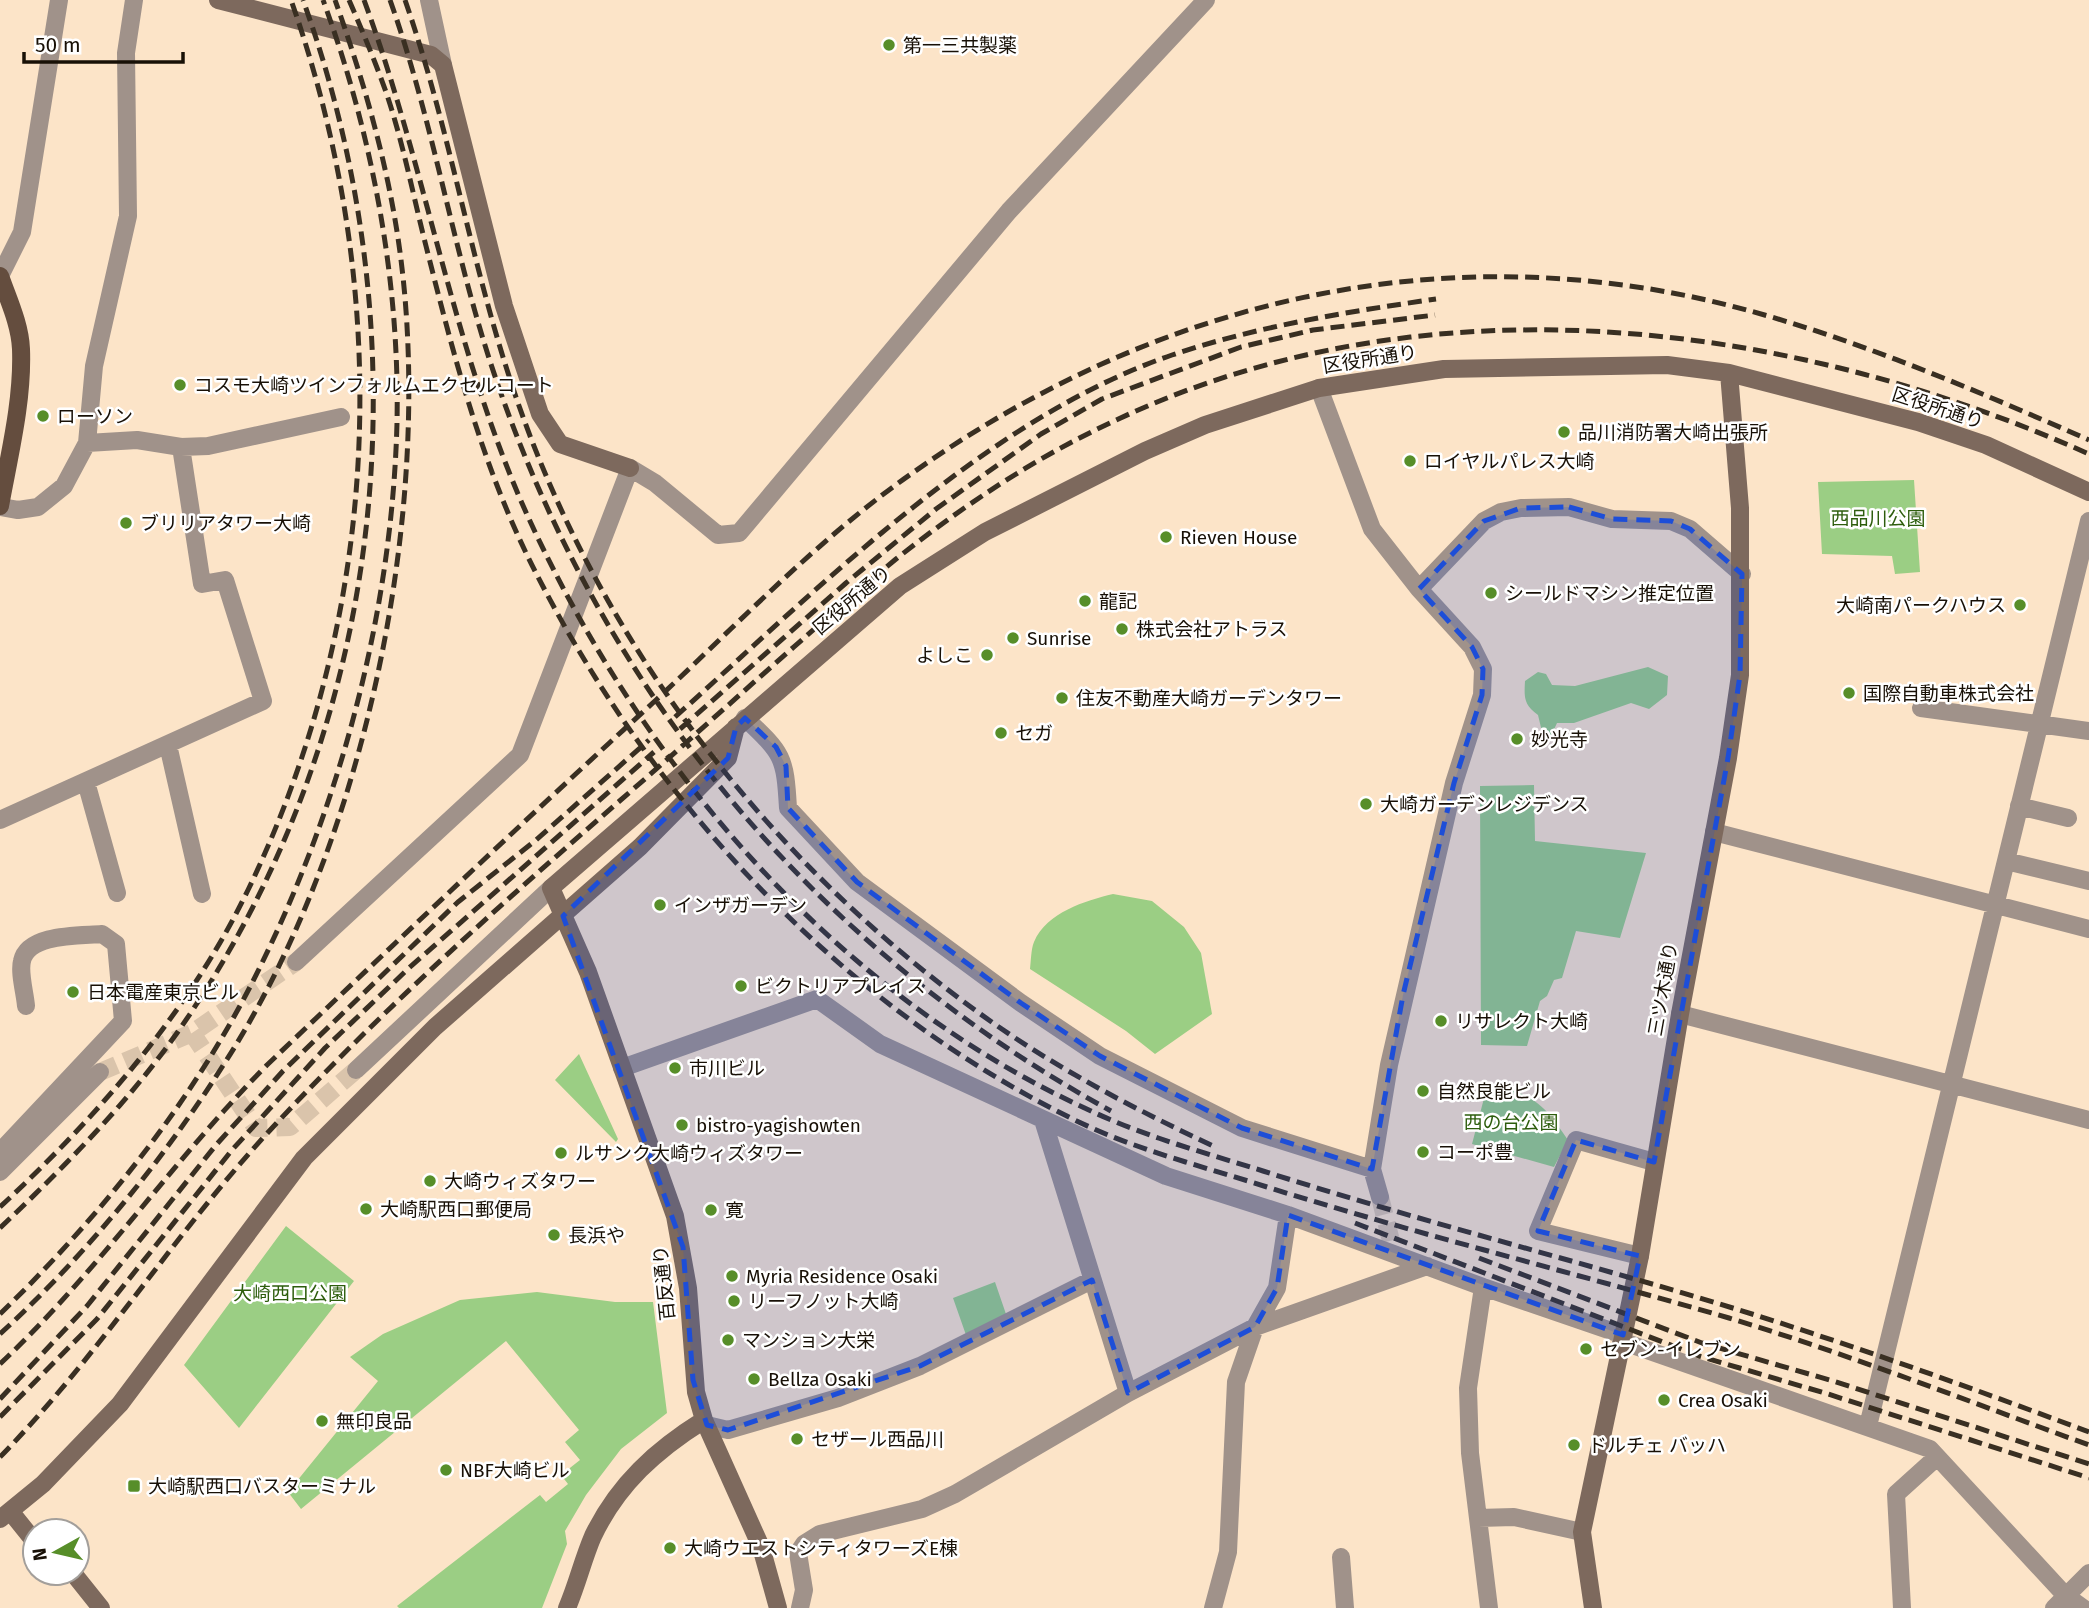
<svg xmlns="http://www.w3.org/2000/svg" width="2089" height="1608" font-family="'Fira Sans','Noto Sans JP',sans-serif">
	<rect width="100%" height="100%" fill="#fce4c8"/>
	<path fill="#9bce84" d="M1914 480 1920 572 1895 574 1892 556 1822 554 1818 482Z
		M1648 667 1668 676 1667 695 1649 709 1631 703 1574 723H1557L1551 736H1543L1538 715C1524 705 1524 698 1525 681L1538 672 1546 674 1552 685 1575 686Z
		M1534 785 1535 841 1646 853 1620 938 1576 931 1562 978 1554 980 1547 996 1540 1001 1527 1046 1481 1045 1480 786Z
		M1113 894 1152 901 1184 927 1201 953 1212 1014 1155 1054 1126 1031 1030 969C1031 961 1031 949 1034 942 1047 912 1085 901 1113 894Z
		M579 1054 618 1139 616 1142 555 1080Z
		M1488 1083C1533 1095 1542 1101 1568 1140L1554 1167 1472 1144Z
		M286 1226 354 1281 239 1428 184 1365Z
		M995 1282 1007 1317 966 1335 953 1298Z
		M537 1292 615 1302H653L667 1413 621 1449 586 1495 565 1531 567 1544 542 1608H399L397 1606 540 1495 546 1502 568 1484 561 1475 580 1460 565 1442 579 1430 506 1341 301 1509 288 1492 378 1381 350 1357 383 1334 460 1300Z"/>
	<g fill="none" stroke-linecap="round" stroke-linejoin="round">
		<path stroke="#dac4ab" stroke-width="18" stroke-dasharray="18 9" stroke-linecap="butt" d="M192 1033 256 1128 290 1127 356 1070
			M100 1072 192 1033 296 962
			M1380 1197 1394 1253"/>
		<path stroke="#a0928a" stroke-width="18" d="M429 0 443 65
			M0 276 22 232 59 0
			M1319 388 1372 529 1419 589 1472 647 1483 669 1482 695 1454 783 1389 1065 1372 1169 1380 1197
			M87 443 137 440 181 447 208 446 341 417
			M0 507 18 510 38 507 64 486 87 443 94 366 128 216 126 53 134 0
			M1419 589 1484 521 1501 512 1521 508 1569 507 1612 519 1671 521 1690 529 1742 574
			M1921 708 2089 731
			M745 718C783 754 785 756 788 808L857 882 1021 1003 1100 1056 1242 1128 1372 1169
			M168 745 202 894
			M86 782 117 893
			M2019 806 2068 818
			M0 820 263 701 225 580 202 584 181 447
			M1714 832 2089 929
			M2006 861 2089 881
			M296 962 520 755 630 468 655 483 718 535 739 533 1009 211 1206 0
			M1680 1014 2089 1120
			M622 1068 817 999 880 1044 1166 1176 1288 1215 1483 1287 1623 1335
			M356 1070 551 888
			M1043 1120 1128 1393
			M0 1152 123 1021 116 944 102 934C81 936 28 933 22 961 19 973 25 993 26 1006
			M0 1172 100 1072
			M1640 1256 1538 1231 1576 1140 1654 1162
			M1483 1287 1468 1388 1470 1453 1489 1608
			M1621 1341 1930 1449 2065 1595 2083 1608
			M707 1425 728 1430 838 1398 920 1366 1092 1280
			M1868 1426 2089 521
			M1478 1518 1514 1517 1582 1532
			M1341 1557 1345 1608
			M800 1608 804 1590 798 1553 804 1544 820 1534 922 1509 955 1494 1128 1393 1255 1327 1427 1266
			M1213 1608 1228 1552 1236 1382 1255 1327 1277 1288 1288 1215
			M1902 1608 1896 1494 1937 1457
			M2054 1608 2089 1573"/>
		<path stroke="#7d695d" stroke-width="18" d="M218 0 431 55 443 65 504 306 540 414 560 444 630 468
			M10 1511 35 1542
			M0 1519 43 1484 120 1404 304 1158 435 1027 640 847 728 758 736 727
			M73 1573 101 1608
			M567 1608C577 1585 583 1559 593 1536 618 1484 656 1450 704 1420
			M778 1608 761 1547 704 1420 696 1392 688 1288 675 1216 588 972 551 888 900 586 985 532 1145 451 1205 425 1319 388 1444 369 1667 365 1729 373 1918 422 1986 445 2089 492
			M1593 1608 1582 1532 1640 1256 1680 1014 1728 758 1740 675V508L1729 373"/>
		<path stroke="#644d3e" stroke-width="18" d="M0 276C8 299 20 324 21 349 23 401 9 456 0 506"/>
		<path stroke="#392f22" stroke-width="5" stroke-dasharray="14 7" stroke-linecap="butt" d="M349 0C362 30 375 61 386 92 403 142 413 195 426 246 454 357 483 470 536 573 654 805 844 1009 1081 1123 1140 1151 1205 1167 1267 1187 1420 1235 1575 1273 1729 1318 1851 1355 1970 1402 2089 1445
			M364 0C429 176 455 364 536 534 652 778 841 997 1091 1111 1146 1137 1206 1153 1263 1171 1388 1211 1513 1244 1638 1280 1791 1323 1940 1376 2089 1432
			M390 0C435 126 454 259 498 385 607 699 819 951 1111 1111
			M405 0C448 123 469 253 509 376 593 638 771 868 996 1025 1065 1073 1139 1111 1215 1147
			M675 717C819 588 987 418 1172 355 1258 326 1346 312 1436 299
			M680 729 846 583 936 509 1041 434 1102 399 1241 347 1313 330 1435 315
			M0 1207C98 1116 189 1012 248 890 383 610 394 292 291 0
			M1355 1223 1699 1356 1828 1394 2089 1478
			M0 1228C64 1167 126 1105 177 1033 388 732 427 343 303 0
			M1479 1258 1702 1343 1833 1381 2089 1464
			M0 1314C98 1219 190 1105 252 983 339 812 392 615 397 423 400 281 372 133 323 0
			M0 1334C85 1256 162 1162 224 1064 362 850 430 529 403 277 393 182 367 90 335 0
			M0 1364C98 1272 173 1160 267 1065 396 942 525 820 656 700 739 623 818 539 911 474 1140 311 1410 239 1688 296 1820 323 1966 386 2089 440
			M0 1399 87 1306 216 1145 283 1071 458 902 536 840 649 740
			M0 1417 97 1319 232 1150 325 1048 409 968 654 752
			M0 1457C100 1355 175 1232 273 1127 389 1002 517 890 646 778 729 705 811 630 896 559 963 506 1033 459 1110 423 1420 274 1784 318 2089 454"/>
	</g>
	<path fill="#1d4ed8" fill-opacity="0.2" stroke="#1d4ed8" stroke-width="5" stroke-dasharray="14 9" stroke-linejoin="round" d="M1569 507 1612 519 1671 521 1690 529 1742 574 1740 675 1728 758 1654 1162 1576 1140 1538 1231 1640 1256 1623 1335 1288 1215 1277 1288 1255 1327 1128 1393 1092 1280 920 1366 728 1430 707 1425 693 1380 683 1247 563 916 728 758 736 727 745 718 776 747 786 766 788 808 857 882 1021 1003 1100 1056 1242 1128 1372 1169 1403 995 1454 783 1482 695 1483 669 1472 647 1419 589 1484 521 1521 508Z"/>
	<g fill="#578e29" stroke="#fff" stroke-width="2.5">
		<circle cx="889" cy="45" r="7"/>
		<circle cx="180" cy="385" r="7"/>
		<circle cx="43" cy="416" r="7"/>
		<circle cx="1564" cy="432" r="7"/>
		<circle cx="1410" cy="461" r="7"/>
		<circle cx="126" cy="523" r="7"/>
		<circle cx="1166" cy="537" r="7"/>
		<circle cx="1491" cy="593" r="7"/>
		<circle cx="1085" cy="601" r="7"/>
		<circle cx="2020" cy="605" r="7"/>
		<circle cx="1122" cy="629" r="7"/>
		<circle cx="1013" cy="638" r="7"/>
		<circle cx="987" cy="655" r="7"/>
		<circle cx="1849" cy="693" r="7"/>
		<circle cx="1062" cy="698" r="7"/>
		<circle cx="1001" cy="733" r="7"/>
		<circle cx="1517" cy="739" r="7"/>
		<circle cx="1366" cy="804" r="7"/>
		<circle cx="660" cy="905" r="7"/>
		<circle cx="741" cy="986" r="7"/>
		<circle cx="73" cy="992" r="7"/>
		<circle cx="1441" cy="1021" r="7"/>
		<circle cx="675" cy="1068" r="7"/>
		<circle cx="1423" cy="1091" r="7"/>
		<circle cx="682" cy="1125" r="7"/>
		<circle cx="1423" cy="1152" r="7"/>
		<circle cx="561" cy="1153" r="7"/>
		<circle cx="430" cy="1181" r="7"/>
		<circle cx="366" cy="1209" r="7"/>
		<circle cx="711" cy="1210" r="7"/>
		<circle cx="554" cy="1235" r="7"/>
		<circle cx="732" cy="1276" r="7"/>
		<circle cx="734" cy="1301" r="7"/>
		<circle cx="728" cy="1340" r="7"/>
		<circle cx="1586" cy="1349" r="7"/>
		<circle cx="754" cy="1379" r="7"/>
		<circle cx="1664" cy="1400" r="7"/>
		<circle cx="322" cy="1421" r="7"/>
		<circle cx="797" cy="1439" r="7"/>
		<circle cx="1574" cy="1445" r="7"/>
		<circle cx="446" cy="1470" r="7"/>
		<rect x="127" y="1479" width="14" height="14" rx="3.5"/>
		<circle cx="670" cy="1548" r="7"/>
	</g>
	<g text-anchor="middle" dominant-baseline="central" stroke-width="5" stroke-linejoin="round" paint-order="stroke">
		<g font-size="19" fill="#181006" stroke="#fff" text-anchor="start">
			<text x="903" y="45">第一三共製薬</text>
			<text x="194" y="385">コスモ大崎ツインフォルムエクセルコート</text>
			<text x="57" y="416">ローソン</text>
			<text x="1578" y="432">品川消防署大崎出張所</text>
			<text x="1424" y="461">ロイヤルパレス大崎</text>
			<text x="140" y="523">ブリリアタワー大崎</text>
			<text x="1180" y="537">Rieven House</text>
			<text x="1505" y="593">シールドマシン推定位置</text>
			<text x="1099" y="601">龍記</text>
			<text x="2006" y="605" text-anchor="end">大崎南パークハウス</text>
			<text x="1136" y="629">株式会社アトラス</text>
			<text x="1027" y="638">Sunrise</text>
			<text x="973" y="655" text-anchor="end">よしこ</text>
			<text x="1863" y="693">国際自動車株式会社</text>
			<text x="1076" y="698">住友不動産大崎ガーデンタワー</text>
			<text x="1015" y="733">セガ</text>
			<text x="1531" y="739">妙光寺</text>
			<text x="1380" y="804">大崎ガーデンレジデンス</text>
			<text x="674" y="905">インザガーデン</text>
			<text x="755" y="986">ビクトリアプレイス</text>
			<text x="87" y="992">日本電産東京ビル</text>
			<text x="1455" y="1021">リサレクト大崎</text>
			<text x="689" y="1068">市川ビル</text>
			<text x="1437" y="1091">自然良能ビル</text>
			<text x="696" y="1125">bistro-yagishowten</text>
			<text x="1437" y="1152">コーポ豊</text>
			<text x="575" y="1153">ルサンク大崎ウィズタワー</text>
			<text x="444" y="1181">大崎ウィズタワー</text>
			<text x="380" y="1209">大崎駅西口郵便局</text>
			<text x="725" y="1210">寛</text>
			<text x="568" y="1235">長浜や</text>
			<text x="746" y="1276">Myria Residence Osaki</text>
			<text x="748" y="1301">リーフノット大崎</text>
			<text x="742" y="1340">マンション大栄</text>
			<text x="1600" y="1349">セブン-イレブン</text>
			<text x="768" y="1379">Bellza Osaki</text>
			<text x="1678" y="1400">Crea Osaki</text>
			<text x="336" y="1421">無印良品</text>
			<text x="811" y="1439">セザール西品川</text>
			<text x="1588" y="1445">ドルチェ バッハ</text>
			<text x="460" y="1470">NBF大崎ビル</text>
			<text x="148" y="1486">大崎駅西口バスターミナル</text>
			<text x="684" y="1548">大崎ウエストシティタワーズE棟</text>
		</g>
		<g font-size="19" fill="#181006" stroke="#fff">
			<text transform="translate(1370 359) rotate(-9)">区役所通り</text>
			<text transform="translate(1938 408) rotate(18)">区役所通り</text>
			<text transform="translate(852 600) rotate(-40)">区役所通り</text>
			<text transform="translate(1663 989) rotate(-80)">三ツ木通り</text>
			<text transform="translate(664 1283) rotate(-96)">百反通り</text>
		</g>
		<g font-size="19" fill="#2d5d0c" stroke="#fff">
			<text x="1878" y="518">西品川公園</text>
			<text x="1511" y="1122">西の台公園</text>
			<text x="290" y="1293">大崎西口公園</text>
		</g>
	</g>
	<g transform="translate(56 1552) rotate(262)"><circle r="33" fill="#ffffff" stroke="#a39f9b" stroke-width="2"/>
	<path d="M0-5L12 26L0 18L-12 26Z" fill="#578e29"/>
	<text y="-10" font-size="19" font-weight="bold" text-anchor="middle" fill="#181006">N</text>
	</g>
	<path d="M24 52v10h159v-10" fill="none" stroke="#181006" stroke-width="3.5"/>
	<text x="35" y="52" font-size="21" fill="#181006" stroke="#ffffff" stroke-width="5" paint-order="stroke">50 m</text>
</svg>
